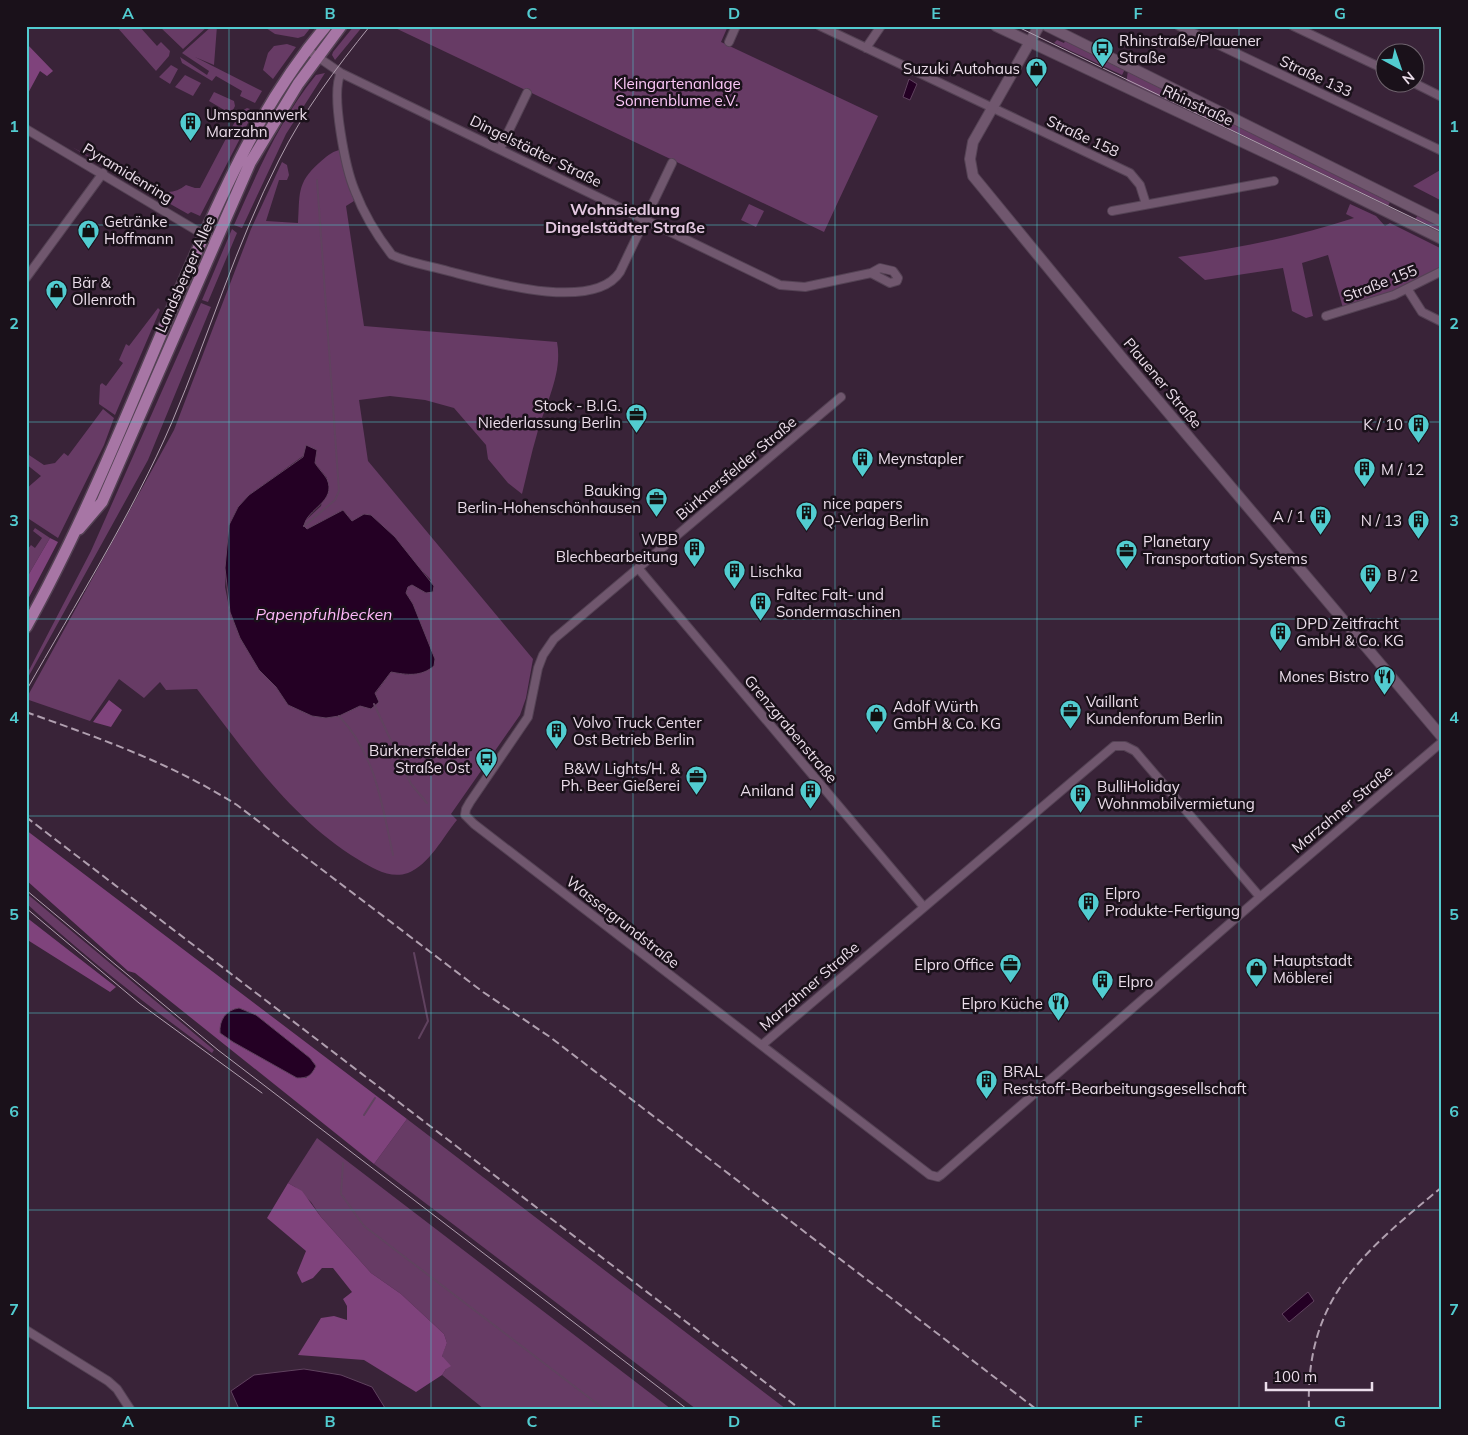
<svg xmlns="http://www.w3.org/2000/svg" width="1468" height="1435" font-family="Mulish,sans-serif">
	<rect width="100%" height="100%" fill="#392338"/>
	<path fill="#673b65" fill-rule="evenodd" d="M116 26H139L157 46 161 42 170 51 169 56 156 71Z
		M159 26H208L183 49Z
		M212 26H217L214 65 195 57 262 91 255 103 240 96 242 91 216 76 212 81 182 63 180 57 207 75 209 71 182 53Z
		M263 26H312L304 36 298 38 275 34Z
		M354 26H363L335 60 332 55 333 52Z
		M391 26H728L721 42 878 116 824 232Z
		M1057 40 1064 43 1065 41 1125 69 1122 75 1054 43Z
		M287 44 296 47 273 79 263 70 268 53 274 46Z
		M171 65 178 69 170 84 159 77Z
		M1128 71 1390 202 1387 208 1126 83Z
		M325 73 286 134 242 228 234 225C257 173 280 119 316 75Z
		M185 75 201 83 193 96 175 87Z
		M214 92 234 101 235 106 231 114 209 101Z
		M247 108 250 109 245 119H248L249 121 200 216 191 212 188 214 149 192 151 187C164 194 175 194 186 185L195 188H200L240 112Z
		M72 147 145 186 141 188Z
		M339 150 343 157 354 201 346 206 364 326 557 342C563 374 545 404 537 434 531 454 527 474 522 494L508 483 488 459 486 445 454 408 425 400 390 396 359 400 368 461 533 659 526 698 520 715 451 814 457 820C443 837 429 865 408 873 390 879 374 869 359 860 291 819 245 751 197 689L166 690 160 682 144 698 119 679 90 721 26 699 174 430 251 229 282 162 287 165 289 175 287 180H279L266 221 298 223C300 196 296 183 319 163 326 157 331 152 339 150ZM303 456H314L315 463 327 478 321 506 305 521 304 526 307 529 343 510 352 521 395 537 405 553 431 580 426 593 412 585 408 587 406 593 413 604 427 642 409 675 391 672 375 694 360 706 339 716 326 718 312 716 288 705 276 687 259 670 240 638 230 612 225 587 229 525 238 507 249 495Z
		M1442 169V201L1413 186Z
		M749 204 764 211 756 227 741 220Z
		M1350 204 1376 216 1385 226 1390 223 1442 249V267L1395 290 1343 308 1328 255 1302 263 1313 316 1306 318 1292 311 1283 268 1205 280 1178 257C1239 248 1295 237 1354 218L1346 214Z
		M1418 215 1442 227V234L1414 221Z
		M232 229 237 233 208 302 202 300Z
		M201 303 211 307 148 460 26 681V676L91 551Z
		M158 308 160 310 115 415 99 404 100 385 102 383 106 386 123 363 119 360 126 344 129 346Z
		M103 409 114 418 104 445 58 538 26 517V489L41 476 26 464V453L44 465 55 463 64 453 68 456Z
		M35 528 50 538 26 579V551L31 545 35 548 42 538 33 531Z
		M26 893 214 1050 212 1053C148 1006 85 957 26 903Z
		M407 1119 786 1409H696L374 1164Z
		M317 1138 671 1409H484L442 1375 446 1369 442 1355 447 1343 444 1334 401 1294 371 1273 321 1217 311 1202 295 1187 288 1183Z"/>
	<path fill="#7f437c" fill-rule="evenodd" d="M26 43 53 71 47 76 40 71 26 97Z
		M50 538 58 542 26 603V579Z
		M109 700 122 710 111 727 93 722Z
		M26 830 407 1119 374 1164 135 973 128 971 26 880ZM239 1008 256 1015 310 1058 316 1066 306 1078H297L233 1042 220 1033Z
		M26 917 116 987 110 992 26 939Z
		M288 1183 302 1191 321 1217 371 1273 401 1294 444 1334 447 1343 442 1356 451 1366 446 1369 442 1375 416 1392 364 1360 298 1355 321 1318 334 1316 347 1320V1306L343 1299 352 1292 333 1268H322L313 1278 302 1283 297 1273 306 1251 267 1218Z"/>
	<path fill="#240024" stroke="#60425f" d="M909 79 917 84 910 100 903 97Z
		M306 445 317 450 315 463C318 468 324 474 327 479 337 502 307 508 304 526L307 529 343 510 352 521 364 514 371 515 395 537 434 586 433 592 426 593 412 585 408 587 406 593 413 604 435 659 434 666C421 677 407 675 391 672L375 693 379 702 371 709 360 706 339 716 326 718 312 716 288 705 276 687 259 670 240 638 230 612 225 568 229 525 238 507 249 495 303 457Z
		M239 1008 256 1015 310 1058 316 1066C311 1076 308 1078 297 1078L233 1042 220 1033C219 1020 226 1010 239 1008Z
		M1308 1292 1314 1301 1289 1322 1282 1314Z
		M304 1369 341 1375 372 1387 385 1408 239 1409 231 1391 254 1375Z"/>
	<g fill="none" stroke-linecap="round" stroke-linejoin="round">
		<path stroke="#60425f" stroke-width="2" d="M304 526 335 500 339 491 317 180
			M374 704 411 784 427 803
			M339 716C376 755 382 805 393 855
			M414 953 428 1021 419 1038
			M364 1115 375 1098
			M343 1163 341 1194 364 1226 604 1409"/>
		<defs>
			<path id="street" d="M820 26 1130 173 1140 185 1146 204
				M1179 26 1442 151
				M1293 26 1386 70
				M729 42 736 26
				M866 48 881 26
				M306 49 341 73 780 285 805 287 871 273 880 268 893 271 898 278 897 281 890 283 871 273
				M341 73C330 93 346 170 355 191 363 212 378 237 392 255 409 263 430 266 448 271 487 281 593 313 620 272L672 163
				M1412 82 1442 97
				M26 129 216 242
				M500 149 527 93
				M1112 211 1274 181
				M26 278 103 173
				M1408 290 1422 312 1442 322
				M1326 316 1394 295 1442 271
				M841 397 554 639 543 655 538 668 528 717 470 802 466 809 465 815 474 824 930 1175 938 1177 941 1175 1260 897 1442 742
				M638 568 923 906
				M762 1045 1114 746H1125L1135 751 1260 897
				M26 1330 108 1381 117 1389 130 1409"/>
			<path id="secondary" d="M996 26 1302 170 1442 239
				M1039 26 973 142 970 159 973 176 1123 359 1442 737
				M1047 26 1442 222"/>
			<path id="primary" d="M79 529 102 502 250 163 298 84 341 26
				M26 627C87 518 133 398 183 283 223 191 260 105 326 26"/>
		</defs>
		<use href="#street" stroke="#544254" stroke-width="10"/>
		<use href="#secondary" stroke="#544254" stroke-width="12"/>
		<use href="#primary" stroke="#544254" stroke-width="14"/>
		<use href="#street" stroke="#70576e" stroke-width="8"/>
		<use href="#secondary" stroke="#70576e" stroke-width="10"/>
		<use href="#primary" stroke="#a776a5" stroke-width="11"/>
		<path stroke="#b09faf" stroke-width="1" d="M1016 26 1442 232
			M26 691C75 604 133 513 172 422 209 335 236 244 279 160 303 112 336 68 370 26
			M26 890 218 1050 687 1409
			M26 908 139 1003 262 1093"/>
		<path stroke="#b09faf" stroke-width="2" stroke-dasharray="8 4" stroke-linecap="butt" d="M26 712C99 738 171 763 237 805L483 992 550 1037 1036 1409
			M26 817 800 1409
			M1309 1409C1305 1297 1365 1251 1442 1187"/>
	</g>
	<path fill="none" stroke="#52ccd0" stroke-width="1" stroke-opacity="0.55" d="M229 26V1409M431 26V1409M633 26V1409M835 26V1409M1037 26V1409M1239 26V1409M26 225H1442M26 422H1442M26 619H1442M26 816H1442M26 1013H1442M26 1210H1442"/>
	<defs>
		<symbol id="bus-pin" viewBox="-11 -11 22 30"><path d="M0 17L-7.5 6A9.5 9.5 0 1 1 7.5 6Z" fill="#52ccd0" stroke="#1a111a"/><path d="M-5-6H5V4H4V6H2V4H-2V6H-4V4H-5ZM-3.5-4V0h7V-4ZM-3.5 1.2v1.5H-2V1.2ZM2 1.2v1.5H3.5V1.2Z" fill="#111"/></symbol>
		<symbol id="shop-pin" viewBox="-11 -11 22 30"><path d="M0 17L-7.5 6A9.5 9.5 0 1 1 7.5 6Z" fill="#52ccd0" stroke="#1a111a"/><path d="M-5-2.5h2.3a2.7 3.5 0 0 1 5.4 0H5L5.5 6h-11ZM-1.5-2.5h3a1.5 2.3 0 0 0-3 0Z" fill="#111"/></symbol>
		<symbol id="building-pin" viewBox="-11 -11 22 30"><path d="M0 17L-7.5 6A9.5 9.5 0 1 1 7.5 6Z" fill="#52ccd0" stroke="#1a111a"/><path d="M-4-6H4V6H1V3H-1V6H-4ZM-2.5-4.3h1.7v1.8h-1.7ZM.8-4.3h1.7v1.8H.8ZM-2.5-1h1.7V.8h-1.7ZM.8-1h1.7V.8H.8Z" fill="#111"/></symbol>
		<symbol id="office-pin" viewBox="-11 -11 22 30"><path d="M0 17L-7.5 6A9.5 9.5 0 1 1 7.5 6Z" fill="#52ccd0" stroke="#1a111a"/><path d="M-6-3h4V-5.5h4V-3h4V5H-6ZM-1-4.5V-3h2v-1.5ZM-6 0V1H6V0Z" fill="#111"/></symbol>
		<symbol id="restaurant-pin" viewBox="-11 -11 22 30"><path d="M0 17L-7.5 6A9.5 9.5 0 1 1 7.5 6Z" fill="#52ccd0" stroke="#1a111a"/><path d="M-5-6h1v4h1v-4h1v4h1v-4h1v5L-1.5 .5V6h-2V.5L-5-1ZM5-6V6H3V1.5H1.5Q1.5-4 5-6Z" fill="#111"/></symbol>
	</defs>
	<g fill-rule="evenodd">
		<use href="#bus-pin" x="1090" y="36" width="25" height="34"/>
		<use href="#shop-pin" x="1024" y="56" width="25" height="34"/>
		<use href="#building-pin" x="178" y="110" width="25" height="34"/>
		<use href="#shop-pin" x="76" y="218" width="25" height="34"/>
		<use href="#shop-pin" x="44" y="278" width="25" height="34"/>
		<use href="#office-pin" x="624" y="402" width="25" height="34"/>
		<use href="#building-pin" x="1406" y="412" width="25" height="34"/>
		<use href="#building-pin" x="850" y="446" width="25" height="34"/>
		<use href="#building-pin" x="1352" y="456" width="25" height="34"/>
		<use href="#office-pin" x="644" y="486" width="25" height="34"/>
		<use href="#building-pin" x="794" y="500" width="25" height="34"/>
		<use href="#building-pin" x="1308" y="504" width="25" height="34"/>
		<use href="#building-pin" x="1406" y="508" width="25" height="34"/>
		<use href="#building-pin" x="682" y="536" width="25" height="34"/>
		<use href="#office-pin" x="1114" y="538" width="25" height="34"/>
		<use href="#building-pin" x="722" y="558" width="25" height="34"/>
		<use href="#building-pin" x="1358" y="562" width="25" height="34"/>
		<use href="#building-pin" x="748" y="590" width="25" height="34"/>
		<use href="#building-pin" x="1268" y="620" width="25" height="34"/>
		<use href="#restaurant-pin" x="1372" y="664" width="25" height="34"/>
		<use href="#office-pin" x="1058" y="698" width="25" height="34"/>
		<use href="#shop-pin" x="864" y="702" width="25" height="34"/>
		<use href="#building-pin" x="544" y="718" width="25" height="34"/>
		<use href="#bus-pin" x="474" y="746" width="25" height="34"/>
		<use href="#office-pin" x="684" y="764" width="25" height="34"/>
		<use href="#building-pin" x="798" y="778" width="25" height="34"/>
		<use href="#building-pin" x="1068" y="782" width="25" height="34"/>
		<use href="#building-pin" x="1076" y="890" width="25" height="34"/>
		<use href="#office-pin" x="998" y="952" width="25" height="34"/>
		<use href="#shop-pin" x="1244" y="956" width="25" height="34"/>
		<use href="#building-pin" x="1090" y="968" width="25" height="34"/>
		<use href="#restaurant-pin" x="1046" y="990" width="25" height="34"/>
		<use href="#building-pin" x="974" y="1068" width="25" height="34"/>
	</g>
	<g text-anchor="middle" dominant-baseline="central" stroke-width="5" stroke-linejoin="round" paint-order="stroke">
		<g font-size="15" fill="#ebddea" stroke="#1a111a" text-anchor="start">
			<text x="1119" y="40">Rhinstraße/Plauener<tspan x="1119" dy="17">Straße</tspan></text>
			<text x="1020" y="68" text-anchor="end">Suzuki Autohaus</text>
			<text x="206" y="114">Umspannwerk<tspan x="206" dy="17">Marzahn</tspan></text>
			<text x="104" y="221">Getränke<tspan x="104" dy="17">Hoffmann</tspan></text>
			<text x="72" y="282">Bär &amp;<tspan x="72" dy="17">Ollenroth</tspan></text>
			<text x="621" y="405" text-anchor="end">Stock - B.I.G.<tspan x="621" dy="17">Niederlassung Berlin</tspan></text>
			<text x="1403" y="424" text-anchor="end">K / 10</text>
			<text x="878" y="458">Meynstapler</text>
			<text x="1381" y="469">M / 12</text>
			<text x="641" y="490" text-anchor="end">Bauking<tspan x="641" dy="17">Berlin-Hohenschönhausen</tspan></text>
			<text x="823" y="503">nice papers<tspan x="823" dy="17">Q-Verlag Berlin</tspan></text>
			<text x="1305" y="516" text-anchor="end">A / 1</text>
			<text x="1402" y="520" text-anchor="end">N / 13</text>
			<text x="678" y="539" text-anchor="end">WBB<tspan x="678" dy="17">Blechbearbeitung</tspan></text>
			<text x="1143" y="541">Planetary<tspan x="1143" dy="17">Transportation Systems</tspan></text>
			<text x="750" y="571">Lischka</text>
			<text x="1387" y="575">B / 2</text>
			<text x="776" y="594">Faltec Falt- und<tspan x="776" dy="17">Sondermaschinen</tspan></text>
			<text x="1296" y="623">DPD Zeitfracht<tspan x="1296" dy="17">GmbH &amp; Co. KG</tspan></text>
			<text x="1369" y="676" text-anchor="end">Mones Bistro</text>
			<text x="1086" y="701">Vaillant<tspan x="1086" dy="17">Kundenforum Berlin</tspan></text>
			<text x="893" y="706">Adolf Würth<tspan x="893" dy="17">GmbH &amp; Co. KG</tspan></text>
			<text x="573" y="722">Volvo Truck Center<tspan x="573" dy="17">Ost Betrieb Berlin</tspan></text>
			<text x="470" y="750" text-anchor="end">Bürknersfelder<tspan x="470" dy="17">Straße Ost</tspan></text>
			<text x="680" y="768" text-anchor="end">B&amp;W Lights/H. &amp;<tspan x="680" dy="17">Ph. Beer Gießerei</tspan></text>
			<text x="1097" y="786">BulliHoliday<tspan x="1097" dy="17">Wohnmobilvermietung</tspan></text>
			<text x="794" y="790" text-anchor="end">Aniland</text>
			<text x="1105" y="893">Elpro<tspan x="1105" dy="17">Produkte-Fertigung</tspan></text>
			<text x="1273" y="960">Hauptstadt<tspan x="1273" dy="17">Möblerei</tspan></text>
			<text x="994" y="964" text-anchor="end">Elpro Office</text>
			<text x="1118" y="981">Elpro</text>
			<text x="1043" y="1003" text-anchor="end">Elpro Küche</text>
			<text x="1003" y="1071">BRAL<tspan x="1003" dy="17">Reststoff-Bearbeitungsgesellschaft</tspan></text>
		</g>
		<g font-size="15" fill="#ebddea" stroke="#1a111a">
			<text transform="translate(1316 76) rotate(25)">Straße 133</text>
			<text transform="translate(1198 105) rotate(25)">Rhinstraße</text>
			<text transform="translate(1083 136) rotate(25)">Straße 158</text>
			<text transform="translate(536 151) rotate(26)">Dingelstädter Straße</text>
			<text transform="translate(128 173) rotate(31)">Pyramidenring</text>
			<text transform="translate(185 274) rotate(-66)">Landsberger Allee</text>
			<text transform="translate(1380 283) rotate(-21)">Straße 155</text>
			<text transform="translate(1163 383) rotate(50)">Plauener Straße</text>
			<text transform="translate(736 468) rotate(-40)">Bürknersfelder Straße</text>
			<text transform="translate(791 729) rotate(50)">Grenzgrabenstraße</text>
			<text transform="translate(1342 809) rotate(-40)">Marzahner Straße</text>
			<text transform="translate(623 922) rotate(38)">Wassergrundstraße</text>
			<text transform="translate(809 986) rotate(-41)">Marzahner Straße</text>
		</g>
		<g font-size="15" fill="#fdc8f9" stroke="#1a111a">
			<text x="677" y="83">Kleingartenanlage<tspan x="677" dy="17">Sonnenblume e.V.</tspan></text>
		</g>
		<g font-size="16" font-weight="bold" fill="#e4c8e1" stroke="#1a111a">
			<text x="625" y="209">Wohnsiedlung<tspan x="625" dy="18">Dingelstädter Straße</tspan></text>
		</g>
		<g font-size="16" font-style="italic" fill="#ffb9fa" stroke="#1a111a">
			<text x="324" y="614">Papenpfuhlbecken</text>
		</g>
	</g>
	<rect width="1468" height="1435" fill="none" stroke="#1a111a" stroke-width="55"/>
	<g transform="translate(1400 68) rotate(140)"><circle r="24" fill="#1a111a" stroke="#6e636d"/>
	<path d="M0-4L9 19L0 12L-9 19Z" fill="#52ccd0"/>
	<text y="-8" font-size="14" font-weight="bold" text-anchor="middle" fill="#ebddea">N</text>
	</g>
	<path d="M1266 1382v8h106v-8" fill="none" stroke="#ebddea" stroke-width="2.5"/>
	<text x="1273" y="1382" font-size="15" fill="#ebddea" stroke="#1a111a" stroke-width="4" paint-order="stroke">100 m</text>
	<rect x="28" y="28" width="1412" height="1380" fill="none" stroke="#52ccd0" stroke-width="2"/>
	<g font-size="16" text-anchor="middle" font-weight="bold" fill="#52ccd0">
		<text x="128" y="19">A</text>
		<text x="330" y="19">B</text>
		<text x="532" y="19">C</text>
		<text x="734" y="19">D</text>
		<text x="936" y="19">E</text>
		<text x="1138" y="19">F</text>
		<text x="1340" y="19">G</text>
		<text x="14" y="132">1</text>
		<text x="1454" y="132">1</text>
		<text x="14" y="329">2</text>
		<text x="1454" y="329">2</text>
		<text x="14" y="526">3</text>
		<text x="1454" y="526">3</text>
		<text x="14" y="723">4</text>
		<text x="1454" y="723">4</text>
		<text x="14" y="920">5</text>
		<text x="1454" y="920">5</text>
		<text x="14" y="1117">6</text>
		<text x="1454" y="1117">6</text>
		<text x="14" y="1315">7</text>
		<text x="1454" y="1315">7</text>
		<text x="128" y="1427">A</text>
		<text x="330" y="1427">B</text>
		<text x="532" y="1427">C</text>
		<text x="734" y="1427">D</text>
		<text x="936" y="1427">E</text>
		<text x="1138" y="1427">F</text>
		<text x="1340" y="1427">G</text>
	</g>
</svg>
